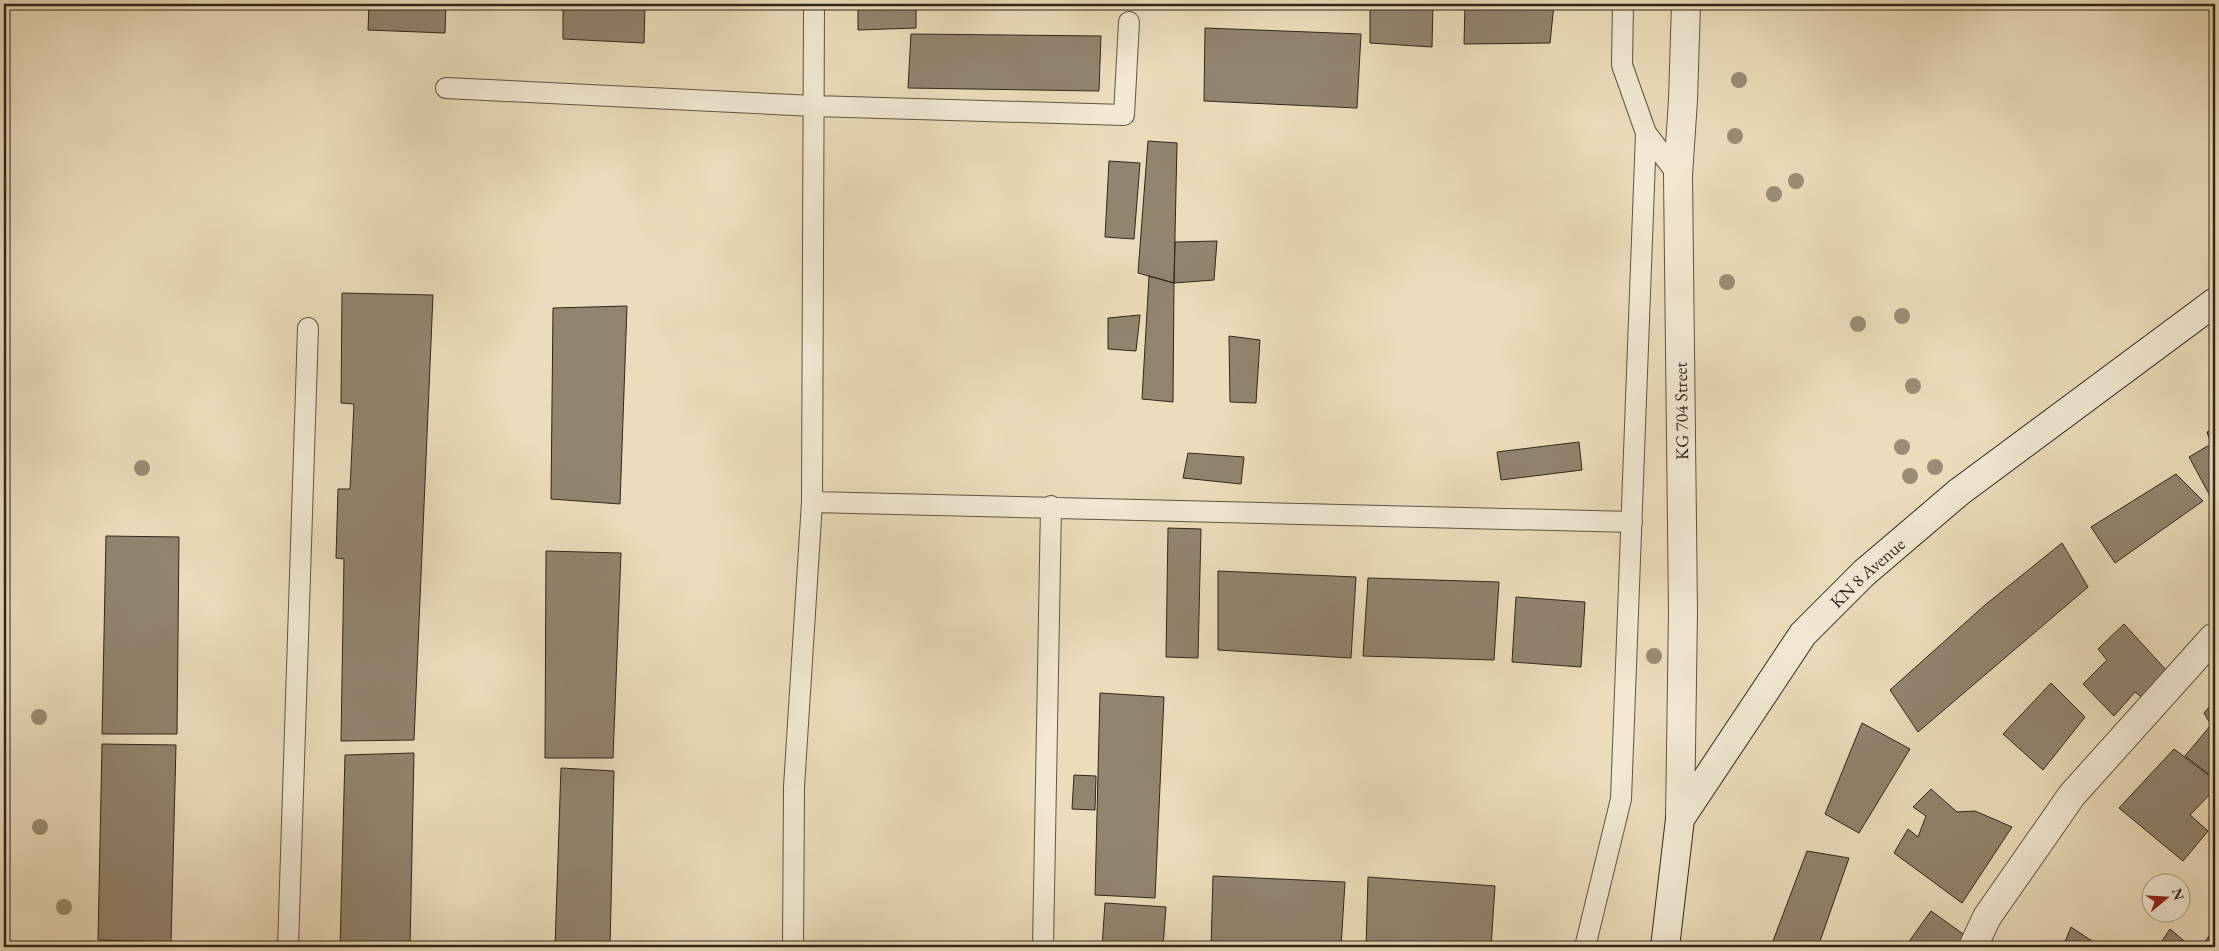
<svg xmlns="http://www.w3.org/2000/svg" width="2219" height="951" font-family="'EB Garamond',serif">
	<rect width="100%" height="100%" fill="#ebdcbb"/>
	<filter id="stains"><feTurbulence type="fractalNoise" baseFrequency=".004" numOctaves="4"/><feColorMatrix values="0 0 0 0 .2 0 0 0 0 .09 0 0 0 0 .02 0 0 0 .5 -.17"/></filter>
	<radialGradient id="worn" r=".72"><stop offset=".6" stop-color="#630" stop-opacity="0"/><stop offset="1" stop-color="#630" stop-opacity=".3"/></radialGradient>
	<path fill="#92846f" stroke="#31251c" d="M369 4H446L445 33 368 30Z
		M563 4H645L644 43 563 39Z
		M858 4H916V28L858 30Z
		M1370 4H1433L1432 47 1370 43Z
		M1465 4H1554L1550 43 1464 44Z
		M1205 28 1361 34 1357 108 1204 101Z
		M911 34 1101 36 1099 91 908 88Z
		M1148 141 1177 143 1174 283 1138 273Z
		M1109 161 1140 163 1134 239 1105 237Z
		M1217 241 1214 280 1174 283 1175 242Z
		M1149 276 1174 283 1173 402 1142 399Z
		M342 293 433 295 414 740 341 741 344 559 336 558 338 489H350L354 404 341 403Z
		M627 306 620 504 551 499 553 308Z
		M1140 315 1136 351 1108 349V318Z
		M1229 336 1260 340 1256 403 1230 402Z
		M2215 429V505L2189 457 2211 444 2207 432Z
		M1579 442 1582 470 1501 480 1497 452Z
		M1188 453 1244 457 1241 484 1183 478Z
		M2176 474 2203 501 2115 563 2091 527Z
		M1168 528 1201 529 1198 658 1166 657Z
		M106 536 179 537 177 734H102Z
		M2062 543 2088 587 1918 732 1890 690 1985 605Z
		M546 551 621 553 613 758H545Z
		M1218 571 1356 577 1351 658 1218 650Z
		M1368 578 1499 582 1494 660 1363 656Z
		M1516 597 1585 602 1581 667 1512 662Z
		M2124 624 2167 671 2143 698 2135 692 2114 716 2083 684 2107 660 2098 649Z
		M2051 683 2085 717 2043 770 2003 734Z
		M1100 693 1164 697 1155 898 1095 895Z
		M2215 700V779L2185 756 2211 725 2204 713Z
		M1862 723 1910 749 1859 833 1825 814Z
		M102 744 176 745 171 942 98 940Z
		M2174 749 2215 780V789L2190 815 2208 831 2183 861 2119 808Z
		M414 753 410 947H340L345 755Z
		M561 768 614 771 610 947H555Z
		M1074 775 1096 776 1095 810 1072 809Z
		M1931 789 1957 812 1975 811 2012 827 1962 903 1894 853 1908 829 1918 837 1926 816 1913 807Z
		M1807 851 1849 858 1818 947H1792L1773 941Z
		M1213 876 1345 882 1341 947H1211Z
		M1368 877 1495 886 1491 947H1366Z
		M1105 903 1166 907 1163 947H1102Z
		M1931 911 1966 936 1959 947H1905Z
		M2071 927 2101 947H2063Z
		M2170 929 2191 947H2158Z
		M2210 935 2215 938V947H2200Z"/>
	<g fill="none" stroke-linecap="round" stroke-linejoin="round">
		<defs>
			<path id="service" d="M1623 4 1622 65 1646 133 1678 175
				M446 88 814 106 1124 115 1129 22
				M812 502 1632 522
				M288 947 308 328
				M793 947 794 787 812 502 814 4
				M1043 947 1051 506
				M1585 947 1621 799 1646 133"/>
			<path id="minor" d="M1680 819 1683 611 1678 175 1683 100 1686 4
				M1973 947 1987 917 2072 795 2213 638"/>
			<g id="secondary">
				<path id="s1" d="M1665 947 1680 819 1803 634 1864 573 1959 492 2215 302"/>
			</g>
		</defs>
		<use href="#service" stroke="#605344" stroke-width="22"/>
		<use href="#minor" stroke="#605344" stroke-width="30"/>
		<use href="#secondary" stroke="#31251c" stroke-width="30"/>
		<use href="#service" stroke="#f2e8d3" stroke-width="20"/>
		<use href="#minor" stroke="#f2e8d3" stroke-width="28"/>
		<use href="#secondary" stroke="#f2e8d3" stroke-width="28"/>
	</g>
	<g fill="#9a8c76">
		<circle cx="1739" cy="80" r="8"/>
		<circle cx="1735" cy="136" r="8"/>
		<circle cx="1796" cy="181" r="8"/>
		<circle cx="1774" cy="194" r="8"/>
		<circle cx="1727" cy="282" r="8"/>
		<circle cx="1902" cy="316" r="8"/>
		<circle cx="1858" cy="324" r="8"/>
		<circle cx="1913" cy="386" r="8"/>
		<circle cx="1902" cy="447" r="8"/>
		<circle cx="1935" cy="467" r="8"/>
		<circle cx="142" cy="468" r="8"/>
		<circle cx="1910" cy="476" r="8"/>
		<circle cx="1654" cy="656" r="8"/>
		<circle cx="39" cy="717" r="8"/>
		<circle cx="40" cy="827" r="8"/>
		<circle cx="64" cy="907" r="8"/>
	</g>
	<g text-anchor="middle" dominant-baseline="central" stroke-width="5" stroke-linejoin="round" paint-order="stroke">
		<g font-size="18" fill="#31251c" stroke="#f2e8d3">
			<text transform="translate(1681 411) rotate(-91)">KG 704 Street</text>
			<text stroke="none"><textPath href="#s1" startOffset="440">KN 8 Avenue</textPath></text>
		</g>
	</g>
	<rect width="2219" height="951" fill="none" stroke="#ebdcbb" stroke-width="20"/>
	<rect x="5" y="5" width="2209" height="941" fill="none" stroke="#31251c" stroke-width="2.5"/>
	<rect x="10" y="10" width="2199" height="931" fill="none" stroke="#31251c"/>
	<g transform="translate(2166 898) rotate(72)"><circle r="24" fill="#f2e8d3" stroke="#a59a8a"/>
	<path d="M0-4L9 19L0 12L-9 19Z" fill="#8f2418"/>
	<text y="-8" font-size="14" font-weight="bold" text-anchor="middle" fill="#31251c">N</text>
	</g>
	<rect width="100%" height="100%" filter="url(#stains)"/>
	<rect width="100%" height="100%" fill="url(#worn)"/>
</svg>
